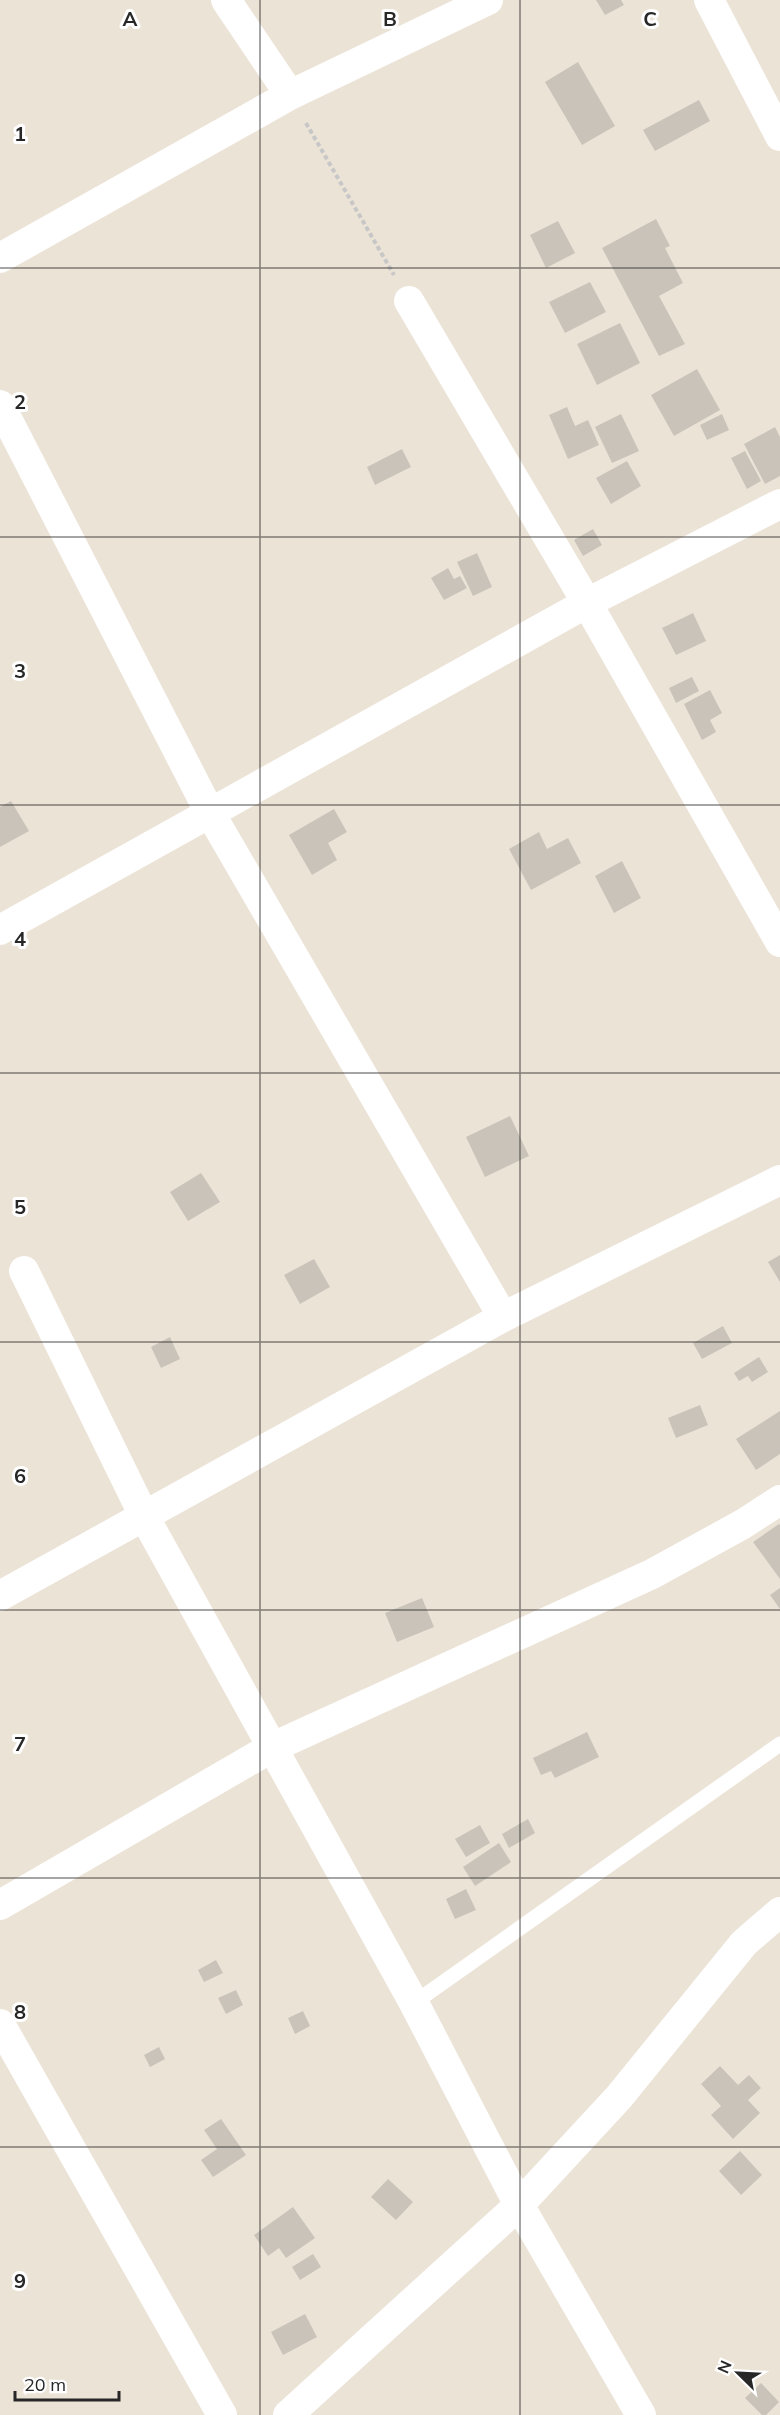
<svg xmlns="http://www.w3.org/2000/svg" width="780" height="2415" font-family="Mulish,sans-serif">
	<rect width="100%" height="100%" fill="#ece3d7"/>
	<path fill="#cac3ba" d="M596 0H621L624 5 605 15Z
		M578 62 615 126 582 145 545 82Z
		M699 100 710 121 655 151 643 130Z
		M656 219 670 246 665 248 683 283 659 296 685 344 659 356 602 248Z
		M558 221 575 253 546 268 530 235Z
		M590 282 606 312 565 333 549 302Z
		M620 323 640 363 597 385 577 344Z
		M697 369 720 410 674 436 651 395Z
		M567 407 575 426 588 420 599 445 568 459 549 415Z
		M621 414 639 451 612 463 595 427Z
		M722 414 729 430 707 440 700 425Z
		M775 427 780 437V476L765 484 744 444Z
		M402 449 411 467 375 485 367 467Z
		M745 451 761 481 747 489 731 458Z
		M627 461 641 486 611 504 596 478Z
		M593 529 602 545 583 556 574 540Z
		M477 553 492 587 473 596 457 562Z
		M448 568 454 579 460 576 467 588 444 600 431 578Z
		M693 613 706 641 676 655 662 628Z
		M692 677 699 691 676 703 669 688Z
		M710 690 722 713 710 720 716 732 702 740 684 704Z
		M11 801 29 831 0 847V807Z
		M334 809 347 832 328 843 337 860 312 875 289 835Z
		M539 832 547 849 568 838 581 863 531 890 509 849Z
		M622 861 641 898 614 913 595 876Z
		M510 1116 529 1156 485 1177 466 1137Z
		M201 1173 220 1202 188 1221 170 1192Z
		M780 1255V1282L768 1262Z
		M314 1259 330 1287 300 1304 284 1275Z
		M723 1326 732 1343 702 1359 693 1343Z
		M170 1337 180 1359 161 1368 151 1347Z
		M759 1357 768 1372 752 1382 748 1376 739 1381 734 1373Z
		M700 1405 708 1425 676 1438 668 1418Z
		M780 1411V1454L756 1470 736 1439Z
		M779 1524 780 1525V1579L753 1542Z
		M780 1588V1609L770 1595Z
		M422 1598 434 1627 397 1642 385 1613Z
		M587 1732 599 1757 555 1778 551 1771 541 1775 533 1758Z
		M528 1819 535 1833 509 1848 502 1834Z
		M480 1825 490 1843 466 1857 455 1839Z
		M499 1843 511 1862 475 1886 463 1867Z
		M466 1889 476 1910 455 1919 446 1899Z
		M216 1960 223 1973 204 1982 198 1970Z
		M236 1990 243 2005 226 2014 218 1998Z
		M303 2011 310 2026 295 2034 288 2018Z
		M159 2047 165 2059 150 2067 144 2055Z
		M720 2066 738 2085 749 2075 761 2088 748 2100 760 2113 733 2139 711 2115 721 2106 701 2084Z
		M221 2119 246 2155 213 2177 201 2160 217 2149 204 2130Z
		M740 2151 762 2175 741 2195 719 2171Z
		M388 2179 413 2202 396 2220 371 2197Z
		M293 2207 315 2238 286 2258 279 2248 268 2256 254 2235Z
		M313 2254 321 2267 300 2280 292 2267Z
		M305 2314 317 2337 283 2355 271 2332Z
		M761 2383 779 2402 766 2415H762L745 2398Z"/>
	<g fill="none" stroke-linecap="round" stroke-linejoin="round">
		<path stroke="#c7c7c7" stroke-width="4" stroke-dasharray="4.5 3" stroke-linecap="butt" d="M306 123 394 275"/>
		<path stroke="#fff" stroke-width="15" d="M414 2003 780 1744"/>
		<path stroke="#fff" stroke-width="30" d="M226 0 290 95
			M709 0 780 136
			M0 258 290 95 488 0
			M409 301 587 603 780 942
			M0 405 210 813 503 1317
			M0 930 587 603 780 504
			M24 1271 144 1516 414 2003 519 2205 641 2415
			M0 1596 503 1317 780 1180
			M0 1905 271 1748 652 1574 743 1524 780 1500
			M0 2024 222 2415
			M288 2415 519 2205 619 2097 744 1943 780 1912"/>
	</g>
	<path fill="none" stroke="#272727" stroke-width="1.5" stroke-opacity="0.55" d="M260 0V2415M520 0V2415M0 268H780M0 537H780M0 805H780M0 1073H780M0 1342H780M0 1610H780M0 1878H780M0 2147H780"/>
	<g font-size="20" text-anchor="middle" font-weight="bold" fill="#272727" stroke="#fff" stroke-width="6" stroke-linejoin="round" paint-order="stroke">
		<text x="130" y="26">A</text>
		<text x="390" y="26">B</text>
		<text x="650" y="26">C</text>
		<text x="20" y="141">1</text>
		<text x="20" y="409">2</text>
		<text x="20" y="678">3</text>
		<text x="20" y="946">4</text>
		<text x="20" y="1214">5</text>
		<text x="20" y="1483">6</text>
		<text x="20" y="1751">7</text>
		<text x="20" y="2019">8</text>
		<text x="20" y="2288">9</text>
	</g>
	<g transform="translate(738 2373) rotate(294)" stroke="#ffffff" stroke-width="4.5" paint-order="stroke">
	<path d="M0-4.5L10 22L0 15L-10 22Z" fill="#272727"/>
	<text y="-9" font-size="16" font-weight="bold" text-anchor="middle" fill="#272727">N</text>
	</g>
	<path d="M15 2391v9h104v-9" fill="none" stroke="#272727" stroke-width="3"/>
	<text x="24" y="2391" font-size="18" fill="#272727" stroke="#ffffff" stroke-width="4.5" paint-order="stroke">20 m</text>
</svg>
